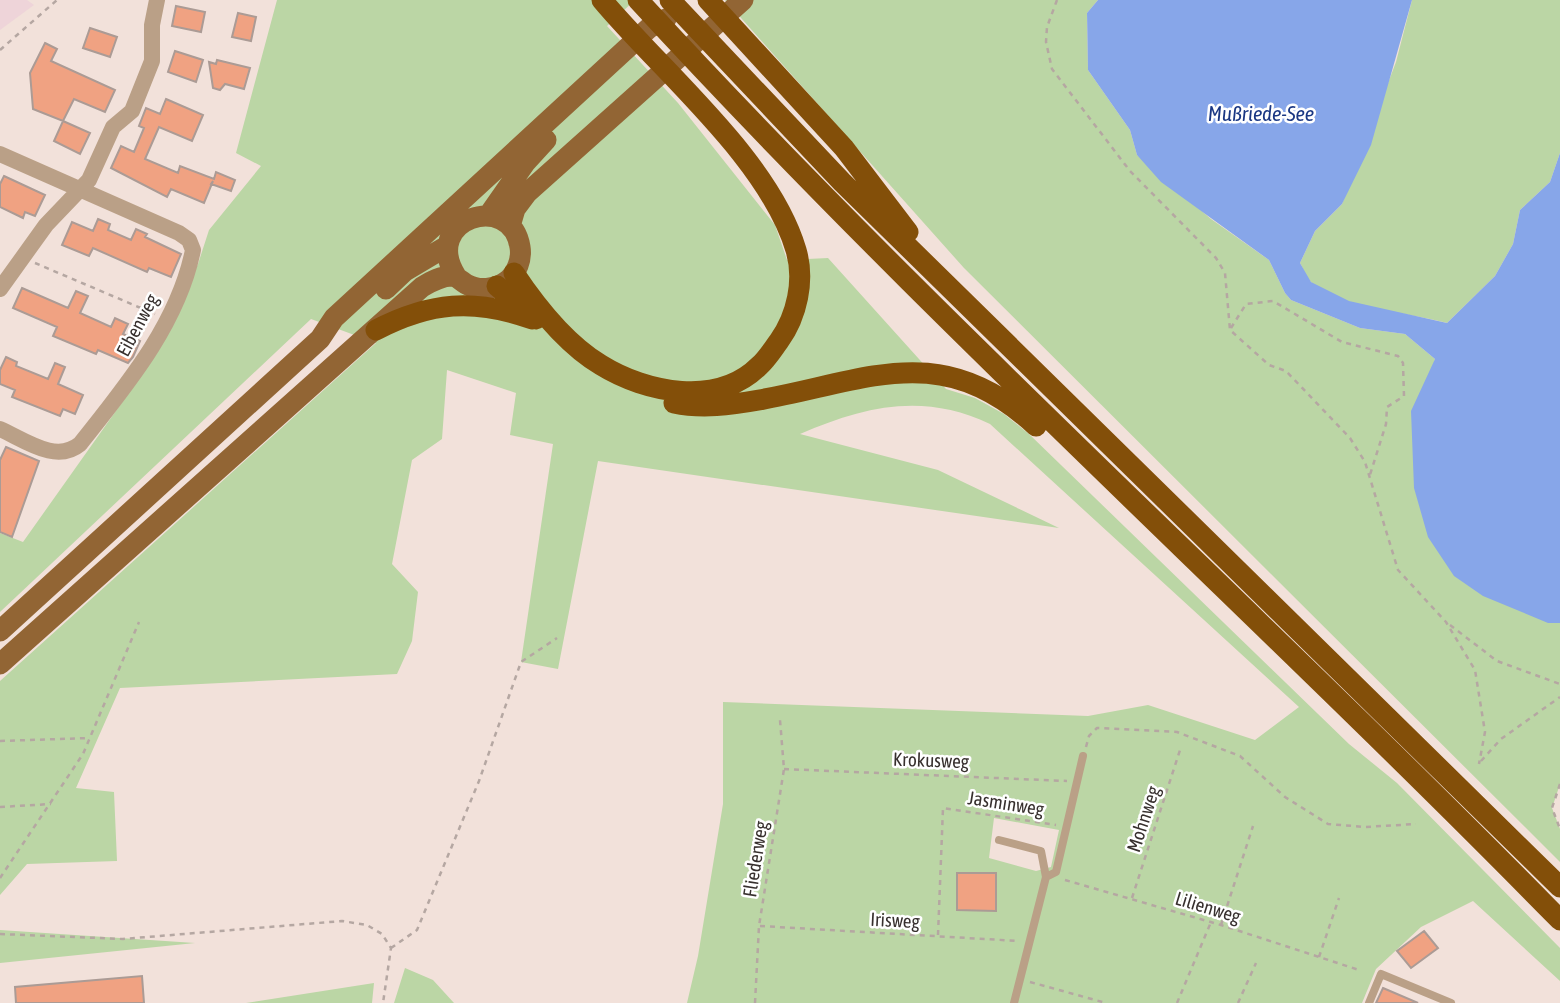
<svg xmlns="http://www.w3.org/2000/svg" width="1560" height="1003" font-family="'Asap Condensed',sans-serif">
	<rect width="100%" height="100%" fill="#f2e1da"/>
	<path fill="#eed4d9" d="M0 0H27L34 5 0 30Z"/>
	<path fill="#bbd6a5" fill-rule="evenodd" d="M277 0H635L607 26 678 103 775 225 787 260 828 258 946 389 975 398 1004 414 1029 434 1349 744 1397 783 1560 948V981L1473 901 1421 927 1376 969 1362 1003H687L698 956 723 804V702L1088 716 1148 705 1255 740 1299 707 990 424C924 392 864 406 800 434L938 470 1059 528 598 461 558 669 521 662 553 444 510 435 516 393 447 370 442 439 412 460 392 564 418 592 412 641 397 674 120 688 76 788 114 792 117 861 27 864 0 895V681L376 343 311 319 0 612V533L23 542 157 353 198 264 209 230 261 166 236 153ZM994 818 1059 830 1051 867 1036 871 989 858Z
		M725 0H1098L1087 13 1088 70 1130 130 1137 155 1211 219 1269 260 1285 293 1291 300 1360 328 1405 334 1435 359 1434 363 1548 622 1560 623V784L1552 808 1560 829V862L964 268Z
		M1412 0H1560V153L1550 182 1520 210 1513 244 1495 276 1447 323C1412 313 1335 307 1311 282 1306 277 1303 268 1300 263L1315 231 1342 204 1396 62Z
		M0 930 195 943 0 963Z
		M405 968 433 980 454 1003H394Z
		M374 983 372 1003H246Z"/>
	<path fill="#87a6e9" d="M1098 0H1412L1371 145 1342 204 1315 231 1300 263 1311 282 1349 301 1447 323 1495 276 1513 244 1520 210 1550 182 1560 153V623H1548L1483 596 1454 576 1428 537 1414 488 1411 411 1435 359 1405 334 1360 328 1291 300 1285 293 1269 260 1161 182 1137 155 1130 130 1088 70 1087 13Z"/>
	<path fill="#f0a282" stroke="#ab9b95" stroke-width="2" d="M176 6 205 12 201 32 172 26Z
		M238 13 256 17 251 41 232 37Z
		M90 28 117 37 110 57 83 48Z
		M45 43 57 49 51 61 115 90 105 112 74 99 63 121 33 109 30 73Z
		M175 51 203 60 196 82 168 72Z
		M217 60 250 68 244 89 225 84 220 90 213 88 209 62 216 64Z
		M166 99 203 115 192 141 159 127 145 159 178 173 180 166 214 179 216 172 235 180 231 191 211 184 213 181 204 203 171 189 167 197 111 168 121 146 134 152 144 128 139 126 146 108 160 114Z
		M63 121 90 133 80 154 54 141Z
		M4 176 45 195 35 216 25 212 23 218 0 207V184Z
		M98 219 110 224 108 230 131 240 136 229 147 234 145 237 181 254 171 277 149 268 147 272 93 248 89 256 62 245 72 222 93 231Z
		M22 288 68 308 76 291 88 296 80 313 111 327 115 318 128 324 123 334 140 341 133 357 128 363 98 350 96 354 53 336 57 327 13 308Z
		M6 357 17 362 16 366 48 379 55 363 65 367 58 384 83 395 75 414 63 409 60 416 12 397 15 390 0 384V370Z
		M6 447 39 461 12 537 0 532V460Z
		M957 873H996V911L957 910Z
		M1424 931 1438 948 1411 968 1397 951Z
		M142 976 144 1003H16L15 987Z
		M1383 988 1418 1003H1376Z"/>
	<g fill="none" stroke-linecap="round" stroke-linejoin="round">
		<path stroke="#b5a7a2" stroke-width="2.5" stroke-dasharray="5 5" stroke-linecap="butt" d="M1057 0 1047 27 1046 42 1052 69 1130 171 1216 258 1225 273 1230 330 1269 365 1286 371 1350 438 1365 462 1398 570 1446 622 1475 670 1485 732 1479 764
			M0 50 57 0
			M35 263 155 314
			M1231 328 1246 304 1273 301 1342 342 1398 356 1403 363 1404 396 1387 407 1386 424 1369 478
			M1450 625 1497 661 1560 684
			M0 741 90 738
			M1086 747 1089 736 1097 728 1177 732 1240 756 1285 797 1328 824 1365 827 1416 824
			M1481 761 1501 739 1560 697
			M784 769 1067 781
			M1560 784 1552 808 1560 829
			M0 807 51 804
			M0 878 83 754 139 622
			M1065 880 1221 925 1359 970
			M1132 898 1180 750
			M1221 925 1253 826
			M760 926 1019 941
			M0 934 123 939 342 921 367 925 382 934 391 948 383 1003
			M938 935 943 808 1056 825
			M391 948 417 930 479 781 521 662 557 638
			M1319 957 1339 898
			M1030 982 1106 1003
			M755 1003 759 926 784 769 780 720
			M1177 1003 1211 922
			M1238 1003 1256 963"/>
		<path stroke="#baa087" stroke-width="8" d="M999 840 1041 851 1046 877 1014 1003
			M1046 877 1056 872 1083 756
			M1369 1003 1381 974 1451 1003"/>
		<path stroke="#baa087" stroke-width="16" d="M0 154 179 233 189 240 193 250C178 324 126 386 80 444 56 464 25 440 0 429
			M0 289 46 225 89 180 113 127 132 111 152 61V25L157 0"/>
		<path stroke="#926534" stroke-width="21" d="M488 216 525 163 546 140
			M510 226 515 209 527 193 743 0
			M386 289 405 271 447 246
			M0 631 320 339 334 318 649 28 666 19
			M0 664 422 287C432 281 441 276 452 276 458 277 461 281 466 284 478 291 495 290 507 281 517 273 522 259 520 247 511 190 420 219 456 276"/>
		<path stroke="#834f09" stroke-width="21" d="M638 0C932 320 1256 610 1560 920
			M670 0 842 182 1560 887
			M708 0 844 148 908 232
			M514 273C536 306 566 344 601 365 646 393 718 407 759 366 767 359 773 349 779 341 797 316 805 280 796 250 769 159 663 73 602 0
			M497 286 536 319
			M376 330C430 302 474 298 532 319
			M674 403C702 409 731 405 759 400 867 381 941 338 1036 426"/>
	</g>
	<g text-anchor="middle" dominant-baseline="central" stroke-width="5" stroke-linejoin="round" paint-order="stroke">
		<g font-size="19" fill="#37302e" stroke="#fff">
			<text transform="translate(137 325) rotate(-62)">Eibenweg</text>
			<text transform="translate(931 760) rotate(2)">Krokusweg</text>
			<text transform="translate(1006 803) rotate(9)">Jasminweg</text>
			<text transform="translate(1143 819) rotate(-72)">Mohnweg</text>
			<text transform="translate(755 859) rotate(-81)">Fliederweg</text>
			<text transform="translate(1208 907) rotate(17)">Lilienweg</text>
			<text transform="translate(895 920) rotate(3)">Irisweg</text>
		</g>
		<g font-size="21" font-style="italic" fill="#1a3783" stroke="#fff">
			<text x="1261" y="113">Mußriede-See</text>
		</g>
	</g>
</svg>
